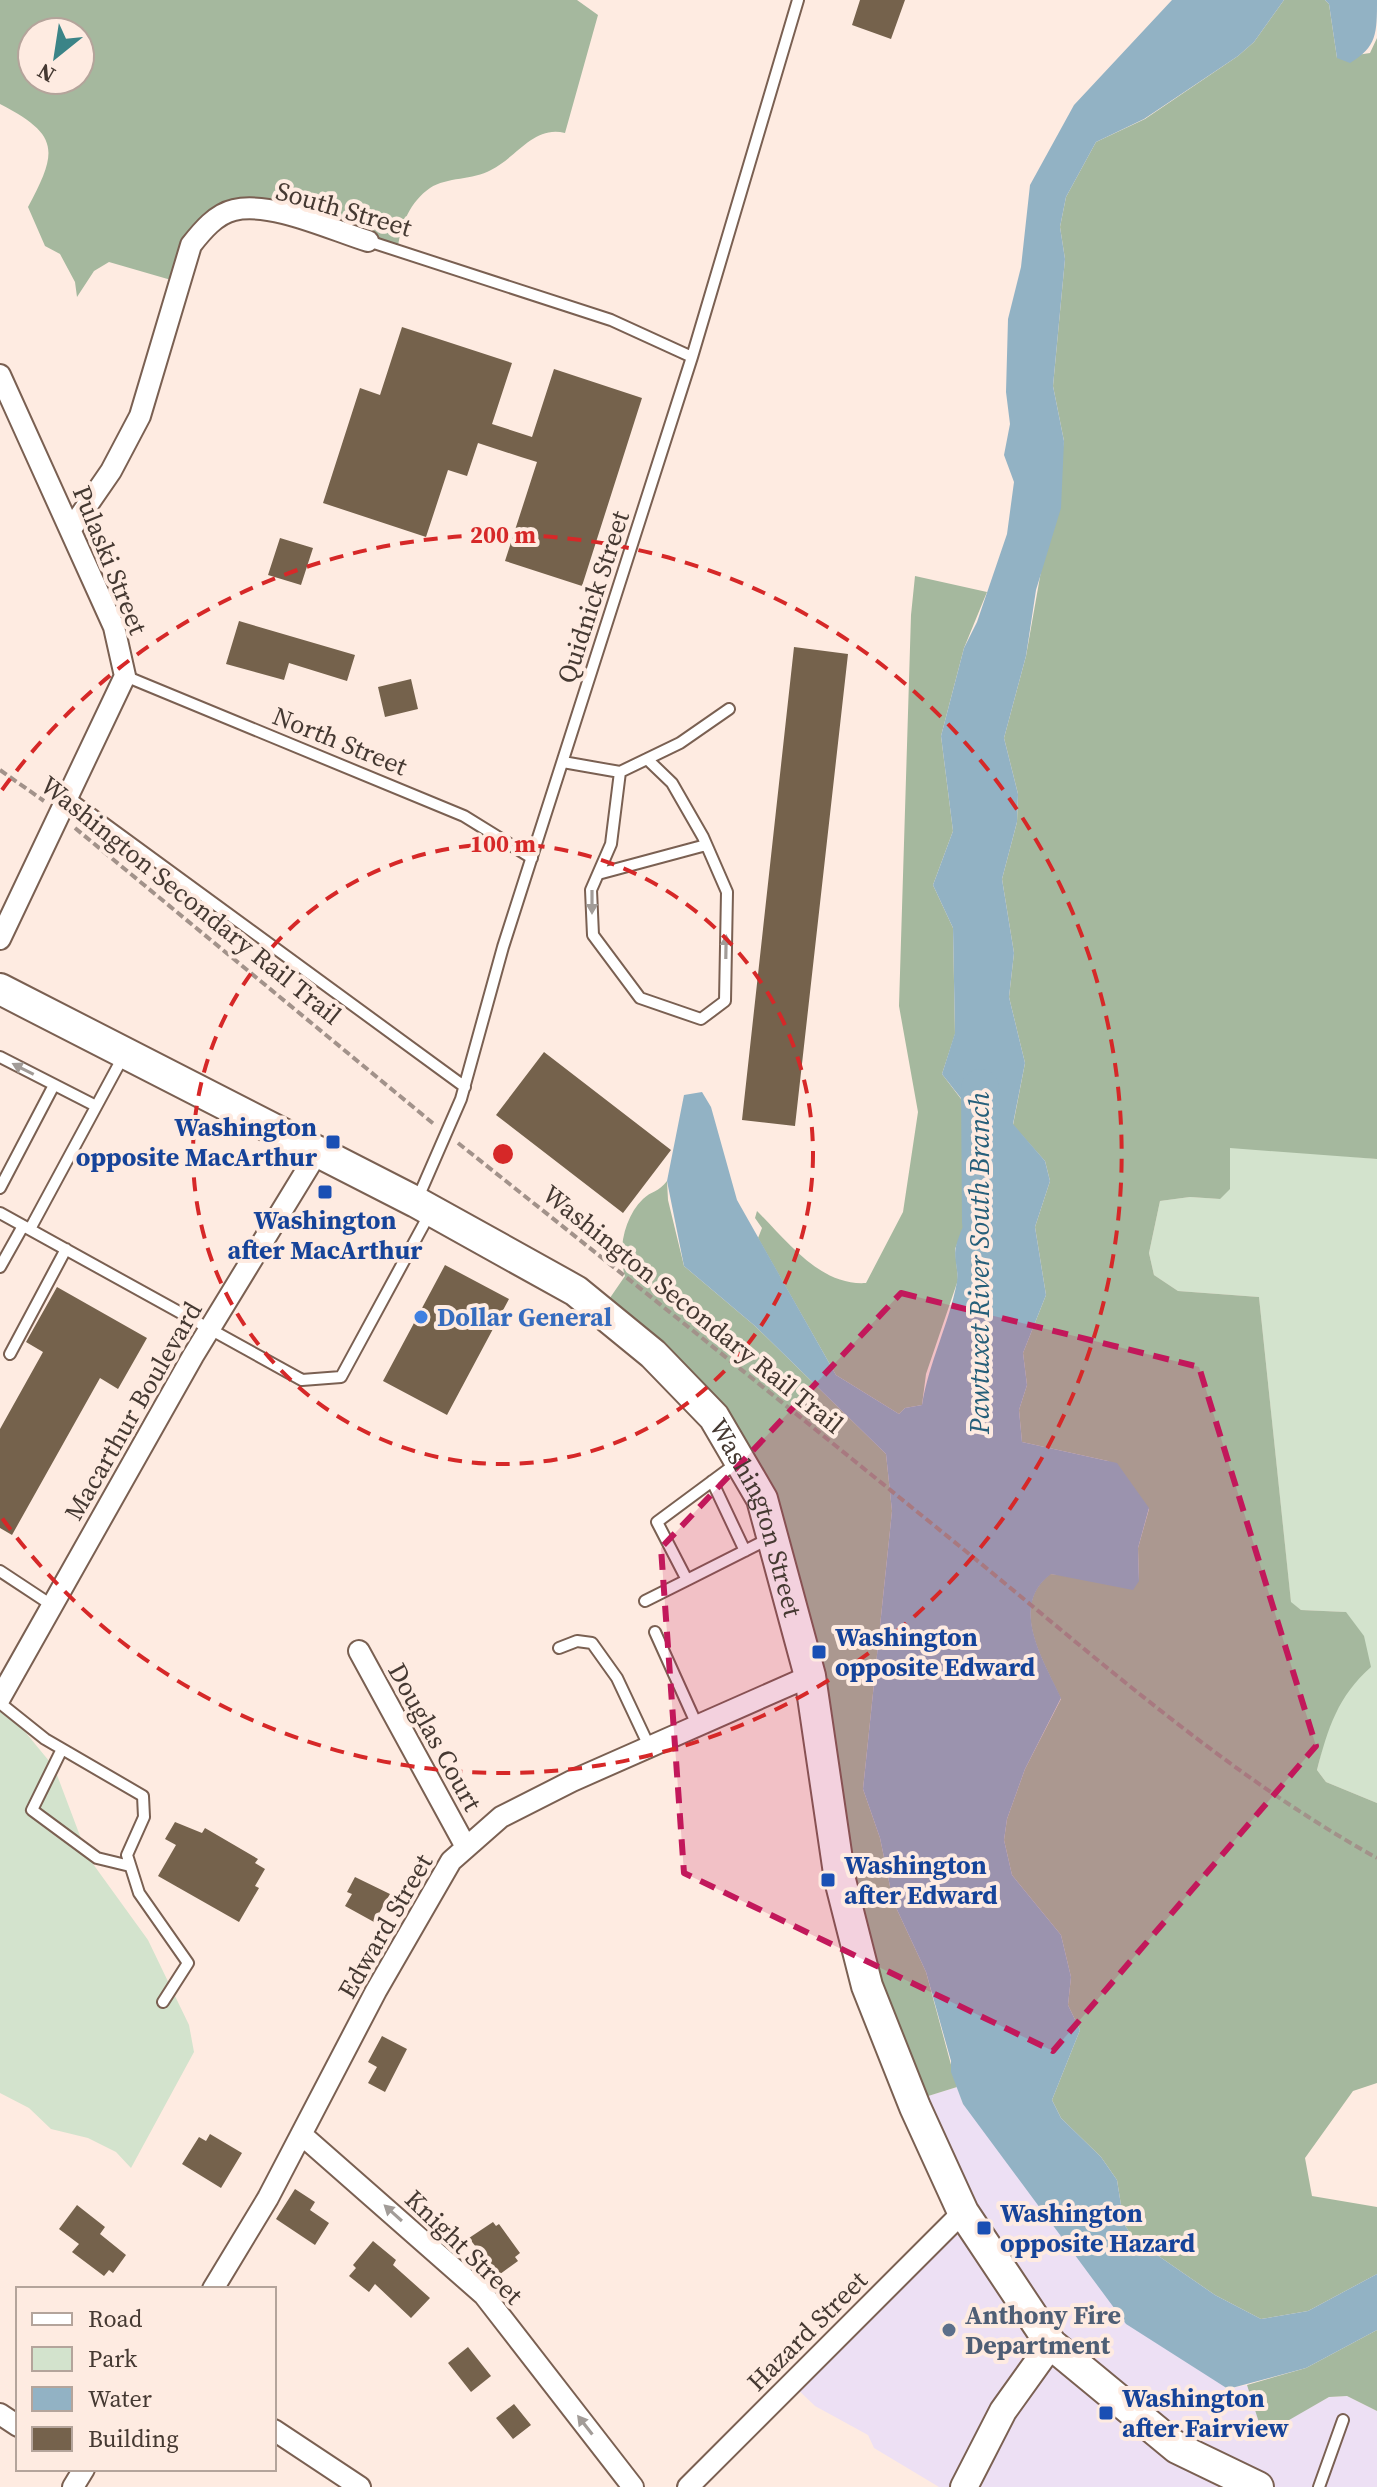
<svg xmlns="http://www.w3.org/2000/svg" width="1377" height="2487" font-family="'Source Serif 4',serif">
	<rect width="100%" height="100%" fill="#feebe1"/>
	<path fill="#ede0f4" d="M957 2087 963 2104 1227 2389 1247 2385 1263 2434 1329 2397 1347 2396 1377 2411V2487H939L874 2448 868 2435 815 2406 792 2384 959 2217 925 2097Z"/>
	<path fill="#d3e3cd" d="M1235 1146 1377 1159V1803L1326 1782 1317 1770 1329 1721 1349 1686 1346 1612 1301 1610 1291 1603 1259 1297 1178 1291 1154 1275 1149 1253 1160 1201 1190 1197 1220 1199 1230 1148Z
		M0 1707 17 1722 54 1767 88 1857 148 1940 189 2025 194 2052 131 2168 116 2152 88 2138 51 2129 29 2108 0 2093Z"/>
	<path fill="#a5b89e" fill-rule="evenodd" d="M0 0H577L598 15 565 133C534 125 517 157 491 170 473 180 447 177 430 188 410 202 401 224 398 247L261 208 205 229 178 282 109 262 94 271 77 297 75 282 60 254 45 246 28 207C58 151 60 135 0 104ZM32 32H80V80H32Z
		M1284 0H1325L1329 4 1337 58 1370 53 1377 38V1159L1230 1148V1189L1220 1199 1190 1197 1160 1201 1149 1253 1154 1275 1178 1291 1259 1297 1291 1602 1301 1610 1346 1612 1364 1636 1371 1667C1338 1696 1328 1728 1317 1770L1326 1782 1377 1803V2083L1353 2091 1305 2158 1312 2196 1377 2207V2274L1308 2311 1261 2319 1215 2295 1134 2239 1124 2224 1117 2180 1101 2157 1061 2118 1052 2100 1080 2030 1068 2005 1071 1977 1061 1935 1012 1875 1004 1840 1007 1819 1025 1769 1061 1699C1044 1661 1008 1607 1050 1574L1139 1581 1138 1548 1149 1509 1108 1461 1022 1442 1019 1410 1027 1385 1023 1353 1046 1295 1035 1227 1050 1181 1045 1161 1013 1125 1025 1063 1009 997 1014 953 1002 879 1017 822 1018 794 1004 738 1026 656 1064 441 1053 386 1065 259 1060 227 1066 197 1096 142 1145 119 1238 56 1254 42Z
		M915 576 987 592 964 648 941 736 953 831 933 885 953 928 955 1034 942 1074 974 1116 984 1143 983 1163 973 1205 955 1249 958 1280 926 1374 922 1405 905 1408 899 1414 836 1375 758 1238 762 1228 755 1218 757 1211C787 1241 820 1286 866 1283L903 1212 918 1112 899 1006 911 615Z
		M667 1181 668 1200 684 1266 755 1326 886 1454 892 1511 863 1789 880 1838 893 1901 926 1972 957 2087 925 2097 874 2008 809 1680 740 1461 601 1311 625 1276C617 1252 624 1217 643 1199 651 1191 659 1192 667 1181Z
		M1377 2330V2411L1347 2396 1329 2397 1263 2435 1247 2385 1306 2368Z"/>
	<path fill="#92b2c4" d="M1172 0H1284L1254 42 1238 56 1144 119 1096 142 1066 197 1060 227 1065 259 1053 386 1064 441 1061 508 1036 590 1026 656 1004 738 1018 794 1017 822 1002 879 1014 953 1009 997 1025 1063 1013 1124 1045 1161 1050 1181 1035 1227 1046 1295 1023 1353 1027 1385 1019 1410 1022 1442 1117 1463 1149 1508 1138 1548 1139 1581 1133 1590 1051 1574C1008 1606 1044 1661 1061 1698L1025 1769 1007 1819 1004 1840 1012 1875 1061 1935 1071 1977 1068 2005 1080 2030 1052 2100 1061 2118 1101 2157 1117 2180 1124 2224 1134 2239 1215 2295 1261 2319 1308 2311 1377 2274V2330L1306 2368 1228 2389 1126 2324 963 2104 951 2072V2061L926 1972 893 1901 880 1838 863 1789 892 1511 886 1454 755 1326 684 1266 667 1181 684 1095 702 1092 711 1107 737 1200 836 1375 899 1414 905 1408 922 1405C929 1362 949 1324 957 1282 959 1271 953 1257 956 1246 965 1214 992 1176 983 1141 977 1115 958 1095 942 1074L955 1033 953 928 933 885 953 831 941 736 964 648 977 622 1007 534 1014 482 1004 455 1010 424 1006 392 1008 319 1021 267 1030 185 1074 105Z
		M1325 0H1377C1377 33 1377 47 1350 63L1337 58 1329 4Z"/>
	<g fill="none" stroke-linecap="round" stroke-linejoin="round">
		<path stroke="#92b2c4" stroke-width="38" d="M980 1088 981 1222"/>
	</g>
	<path fill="#75624c" d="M860 0H905L891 39 852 25Z
		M402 327 512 363 492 424 532 437 554 369 642 398 582 586 505 561 537 462 521 457 478 443 467 476 448 470 426 537 323 503 360 388 380 395Z
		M280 538 313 548 301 585 268 575Z
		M239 621 355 655 347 681 289 663 284 680 226 664Z
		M794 647 848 654 795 1126 742 1120Z
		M411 679 418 709 385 717 378 687Z
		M544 1052 671 1150 623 1213 496 1115Z
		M445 1265 509 1299 447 1415 383 1381Z
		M57 1287 147 1338 118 1389 100 1378 12 1535 0 1528V1429L43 1352 26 1342Z
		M175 1822 202 1833 205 1828 258 1859 255 1863 265 1869 255 1886 259 1888 239 1922 158 1876 176 1845 165 1839Z
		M355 1877 390 1894 374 1922 345 1906 352 1894 347 1892Z
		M382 2036 407 2049 385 2092 368 2083 377 2067 368 2062Z
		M210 2134 242 2153 221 2188 182 2164 199 2137 206 2141Z
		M295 2189 315 2202 310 2210 329 2223 315 2245 276 2219Z
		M77 2205 105 2227 100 2234 126 2255 113 2273 109 2270 104 2276 72 2252 79 2244 59 2229Z
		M493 2222 496 2226 499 2224 520 2253 515 2257 518 2261 496 2277 472 2250 476 2247 469 2238Z
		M373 2241 396 2260 393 2265 430 2298 411 2318 375 2284 369 2292 349 2276 356 2268 353 2265Z
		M468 2347 491 2376 471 2392 448 2363Z
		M514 2404 531 2425 513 2439 496 2418Z"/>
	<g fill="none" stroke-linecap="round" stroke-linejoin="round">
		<defs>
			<path id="lane" d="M368 241 611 320 692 357
				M125 676 464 816 532 858
				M563 762 620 772 680 743 729 709
				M620 772 611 844 591 890 593 935 640 998 701 1019 725 1001 727 892 703 837 672 783 647 759
				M67 796 465 1087
				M598 874 706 845
				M0 1057 96 1106
				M0 1188 54 1085
				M417 1200 461 1099 503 947 692 357 798 0
				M0 1213 302 1380 341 1377 430 1213
				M30 1229 124 1055
				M0 1267 23 1226
				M10 1354 66 1249
				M738 1462 657 1522 687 1580 770 1538
				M712 1481 745 1551
				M0 1571 53 1606
				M645 1601 687 1580
				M655 1632 697 1725
				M559 1648 577 1641 592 1643 617 1678 649 1746
				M0 1703 45 1739 143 1796 144 1817 127 1855 139 1893 188 1963 163 2002
				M62 1749 32 1810 97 1858 130 1866
				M1319 2487 1343 2420"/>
			<path id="street" d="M0 375 114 627 125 676 0 939
				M71 529 111 471 140 416 191 245C202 231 216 214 234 210 271 201 332 230 368 241
				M359 1651 466 1847
				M0 1698 193 1356 317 1153
				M302 2135 484 2295 633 2487
				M213 2289 268 2198 376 1991 451 1861 501 1817 572 1781 810 1676
				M0 2414 18 2426
				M274 2430 360 2487
				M73 2487 84 2469
				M688 2487 963 2212"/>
			<path id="secondary" d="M964 2487 1003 2411 1051 2344"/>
			<g id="primary">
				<path id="s1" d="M0 989 416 1202 576 1291 653 1354 714 1417 762 1499 810 1676 840 1880 867 1986 915 2107 963 2212 1051 2344 1177 2448 1258 2487"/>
			</g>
		</defs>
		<use href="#lane" stroke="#7a6052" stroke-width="14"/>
		<use href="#street" stroke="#7a6052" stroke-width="24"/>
		<use href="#secondary" stroke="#7a6052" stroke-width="30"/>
		<use href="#primary" stroke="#7a6052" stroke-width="34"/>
		<path stroke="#a2928a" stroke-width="4" stroke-dasharray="8 4" stroke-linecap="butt" d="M0 770 44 801
			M75 828 435 1125
			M458 1143C623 1274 788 1407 952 1540 1089 1651 1222 1772 1377 1858"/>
		<use href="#lane" stroke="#fff" stroke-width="10"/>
		<use href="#street" stroke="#fff" stroke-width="20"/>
		<use href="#secondary" stroke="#fff" stroke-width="26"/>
		<use href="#primary" stroke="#fff" stroke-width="30"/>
	</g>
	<defs><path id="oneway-solid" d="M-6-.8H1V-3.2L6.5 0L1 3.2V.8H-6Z" transform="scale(2)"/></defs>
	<g fill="#a29c98">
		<use href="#oneway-solid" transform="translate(592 902) rotate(90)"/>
		<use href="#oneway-solid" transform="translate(726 947) rotate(-89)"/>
		<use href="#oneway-solid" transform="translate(23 1069) rotate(-153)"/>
		<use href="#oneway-solid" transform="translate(393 2213) rotate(-138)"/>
		<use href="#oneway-solid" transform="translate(585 2425) rotate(-128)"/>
	</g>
	<path fill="#c2185b" fill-opacity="0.2" stroke="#c2185b" stroke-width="6" stroke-dasharray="16 10" stroke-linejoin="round" d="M901 1293 1199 1367 1316 1746 1053 2051 684 1873 661 1548Z"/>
	<g fill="none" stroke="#d62828" stroke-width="4" stroke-dasharray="14 10">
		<circle cx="503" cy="1154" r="310"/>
		<path d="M2 790A619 619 0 1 1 2 1518"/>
	</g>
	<g fill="#1a4fb4" stroke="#feebe1" stroke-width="3">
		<rect x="325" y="1134" width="16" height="16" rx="4"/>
		<rect x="317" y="1184" width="16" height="16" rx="4"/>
		<rect x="811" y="1644" width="16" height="16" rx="4"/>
		<rect x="820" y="1872" width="16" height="16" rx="4"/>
		<rect x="976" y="2220" width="16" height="16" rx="4"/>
		<rect x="1098" y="2405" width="16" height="16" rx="4"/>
	</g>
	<circle fill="#3f7fe0" stroke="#feebe1" stroke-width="3" cx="421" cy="1317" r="8"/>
	<circle fill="#5c6f8a" stroke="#feebe1" stroke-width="3" cx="949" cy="2330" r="8"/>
	<g text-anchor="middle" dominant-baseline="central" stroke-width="8" stroke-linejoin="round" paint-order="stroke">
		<g font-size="26" fill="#453932" stroke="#feebe1">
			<text transform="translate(344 209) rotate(16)">South Street</text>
			<text transform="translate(110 560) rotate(68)">Pulaski Street</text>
			<text transform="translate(593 597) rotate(-72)">Quidnick Street</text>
			<text transform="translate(340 741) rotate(22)">North Street</text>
			<text transform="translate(191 900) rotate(39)">Washington Secondary Rail Trail</text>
			<text transform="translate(693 1309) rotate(39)">Washington Secondary Rail Trail</text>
			<text transform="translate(133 1411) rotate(-60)">Macarthur Boulevard</text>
			<text stroke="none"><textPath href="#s1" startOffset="948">Washington Street</textPath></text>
			<text transform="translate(435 1737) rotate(61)">Douglas Court</text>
			<text transform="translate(385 1926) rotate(-60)">Edward Street</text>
			<text transform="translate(464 2247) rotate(44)">Knight Street</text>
			<text transform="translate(807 2331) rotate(-45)">Hazard Street</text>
		</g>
		<g font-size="26" font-weight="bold" fill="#164399" stroke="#feebe1" text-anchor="start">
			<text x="317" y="1127" text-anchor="end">Washington<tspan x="317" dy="30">opposite MacArthur</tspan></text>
			<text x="325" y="1220" text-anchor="middle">Washington<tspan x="325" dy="30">after MacArthur</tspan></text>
			<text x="835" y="1637">Washington<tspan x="835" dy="30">opposite Edward</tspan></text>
			<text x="844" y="1865">Washington<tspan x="844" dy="30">after Edward</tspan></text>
			<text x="1000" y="2213">Washington<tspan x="1000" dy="30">opposite Hazard</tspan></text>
			<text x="1122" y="2398">Washington<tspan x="1122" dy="30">after Fairview</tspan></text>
		</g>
		<g font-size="26" font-weight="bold" fill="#366cbe" stroke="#feebe1" text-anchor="start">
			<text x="437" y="1317">Dollar General</text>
		</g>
		<g font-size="26" font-weight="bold" fill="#4e5e75" stroke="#feebe1" text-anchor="start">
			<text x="965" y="2315">Anthony Fire<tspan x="965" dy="30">Department</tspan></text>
		</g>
		<g font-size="28" font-style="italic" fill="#265f7a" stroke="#feebe1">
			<text transform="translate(979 1263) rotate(-90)">Pawtuxet River South Branch</text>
		</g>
	</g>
	<circle cx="503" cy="1154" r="12" fill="#d62828" stroke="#feebe1" stroke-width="4"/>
	<g font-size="24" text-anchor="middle" font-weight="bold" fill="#d62828" stroke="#feebe1" stroke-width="8" stroke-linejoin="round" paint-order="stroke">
		<text x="503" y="543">200 m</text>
		<text x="503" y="852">100 m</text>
	</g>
	<rect x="16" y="2287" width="260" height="184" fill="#feebe1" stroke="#b4a49b" stroke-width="2"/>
	<rect x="32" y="2313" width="40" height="12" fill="#ffffff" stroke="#b4a49b" stroke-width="2"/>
	<text x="88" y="2327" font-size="24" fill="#453932">Road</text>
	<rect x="32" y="2347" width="40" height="24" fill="#d3e3cd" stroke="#b4a49b" stroke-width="2"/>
	<text x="88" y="2367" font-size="24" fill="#453932">Park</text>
	<rect x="32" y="2387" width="40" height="24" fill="#92b2c4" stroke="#b4a49b" stroke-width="2"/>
	<text x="88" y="2407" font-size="24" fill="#453932">Water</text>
	<rect x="32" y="2427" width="40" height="24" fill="#75624c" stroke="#b4a49b" stroke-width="2"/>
	<text x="88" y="2447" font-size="24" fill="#453932">Building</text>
	<g transform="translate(56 56) rotate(210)"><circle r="38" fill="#feebe1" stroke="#b4a49b" stroke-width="2"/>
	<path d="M0-6L14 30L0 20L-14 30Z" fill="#3b8487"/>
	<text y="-12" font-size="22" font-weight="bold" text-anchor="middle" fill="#453932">N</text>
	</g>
</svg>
